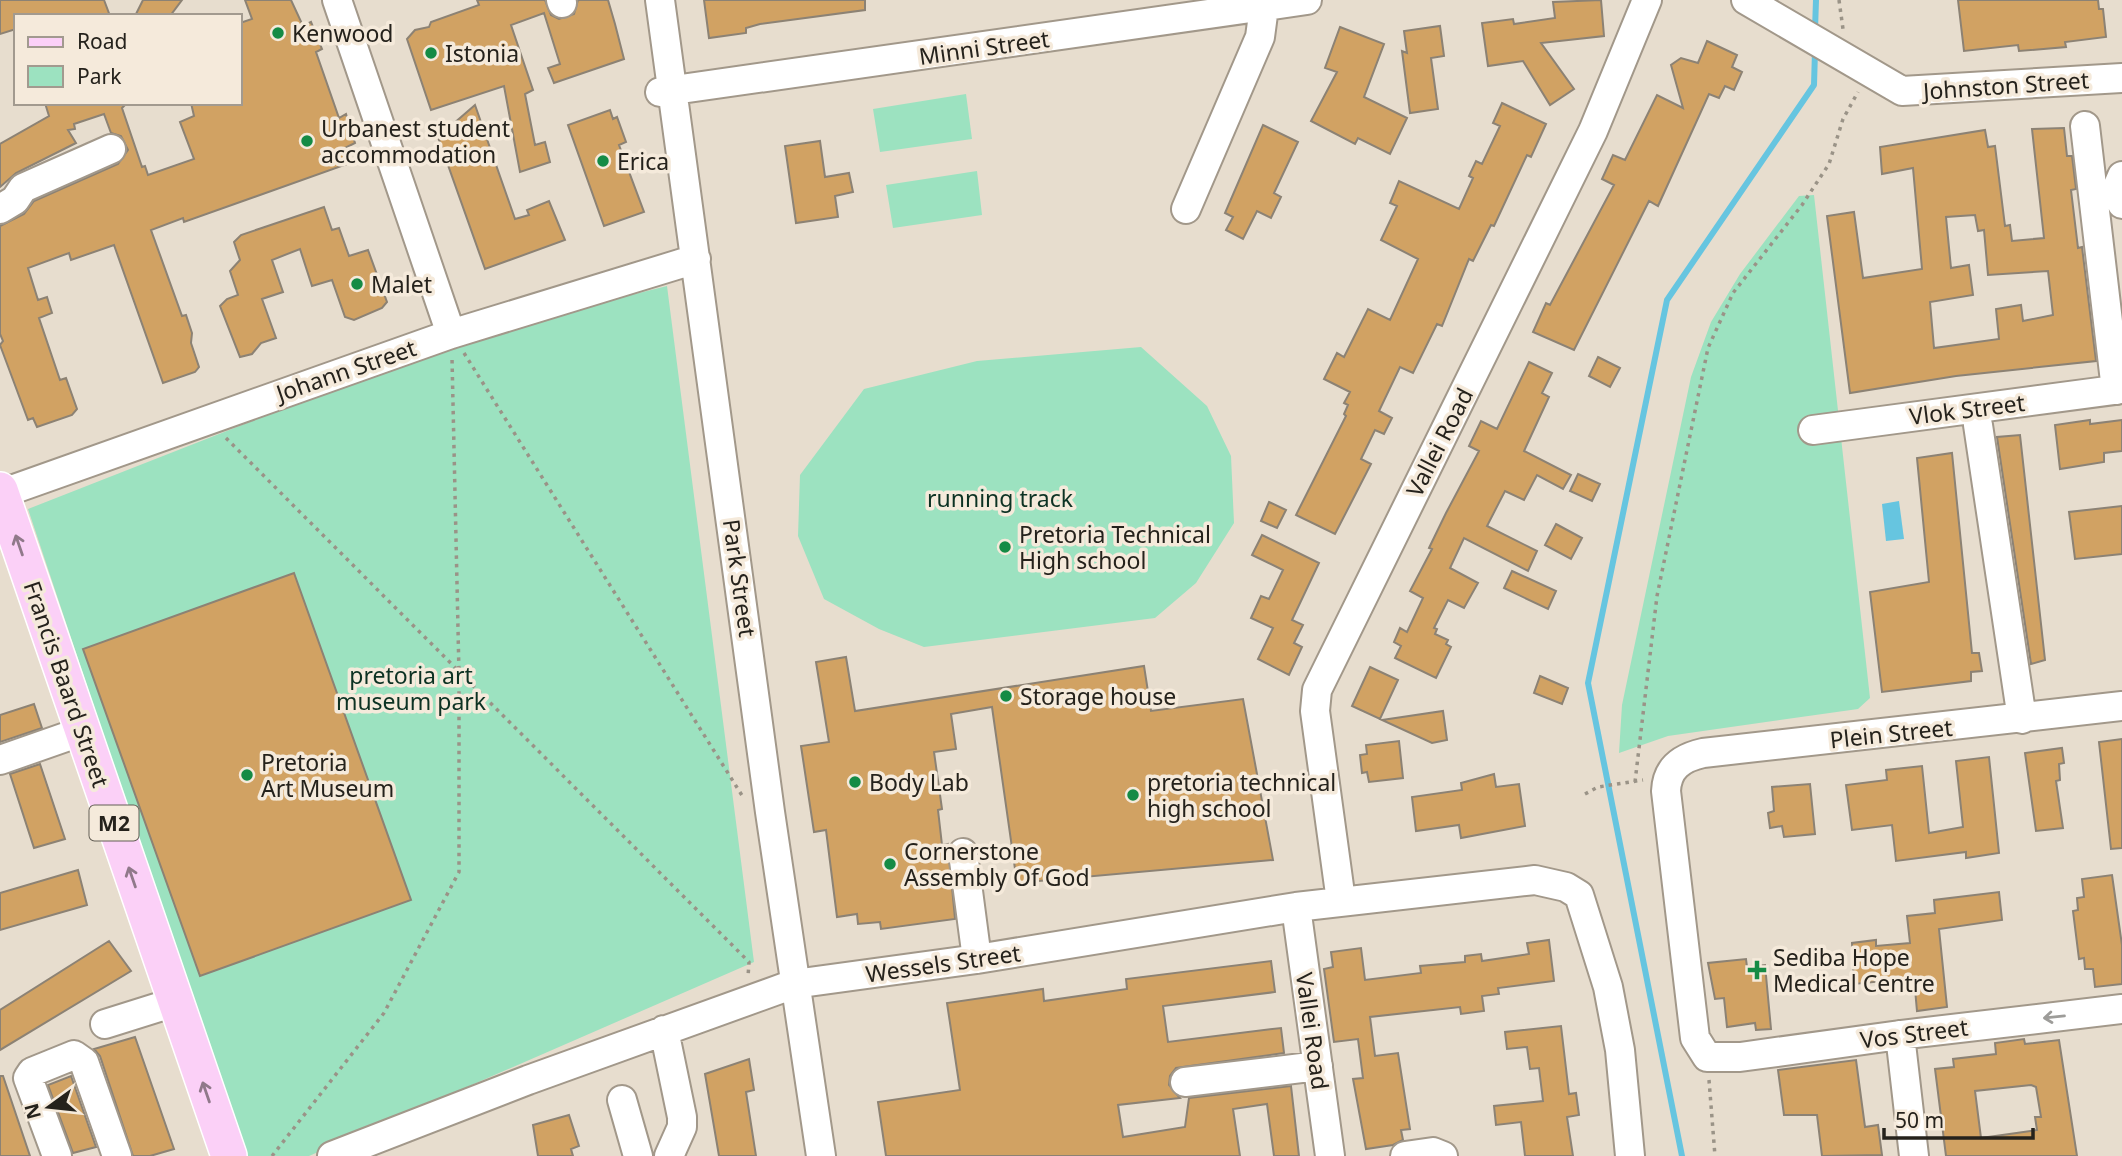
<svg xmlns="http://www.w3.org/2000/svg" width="2122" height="1156" font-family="'Noto Sans',sans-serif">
	<rect width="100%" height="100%" fill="#e7ddce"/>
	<path fill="#9ce2c0" d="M966 94 972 139 880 152 873 109Z
		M977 171 982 215 893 228 886 185Z
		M1814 195 1870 698 1858 709 1668 736 1619 753 1622 705 1691 377 1711 322 1740 274 1799 196Z
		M667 286 754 962 309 1156H244L28 509 471 335Z
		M1141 347 1207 406 1231 456 1234 523 1196 583 1155 618 924 647 879 629 824 599 798 536 800 475 864 389 977 361Z"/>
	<path fill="#66c5e0" d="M1899 501 1904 539 1886 541 1882 504Z"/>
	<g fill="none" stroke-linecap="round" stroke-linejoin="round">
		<path stroke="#66c5e0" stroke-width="6" d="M1815 30 1816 0
			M1682 1156 1588 683 1667 300 1814 85 1815 51"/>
	</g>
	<path fill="#d1a263" stroke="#8c8274" stroke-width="2" fill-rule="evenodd" d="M0 0H104L110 16H16V29L0 34Z
		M143 0H182L170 16H135Z
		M245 0H291L303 26 311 22 322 49 316 52 339 118 346 114 355 143 343 149 350 163 184 222 183 218 151 230 182 316 186 315 192 333 191 343 199 367 195 372 163 383 114 245 71 260 69 253 28 268 38 300 47 297 52 313 39 318 60 380 66 378 77 409 72 415 37 427 33 418 28 420 0 345 3 341 0 334V226L24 214 34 201 118 164 128 150 121 136 111 133 104 114 74 124 75 129 68 130 76 143 16 173 0 187V144L49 116 45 103H127L122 108 142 167 145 166 148 175 194 159 180 122 194 116 191 103H240V23L252 19Z
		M477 0H545L551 15 559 19 574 14 578 0H608L615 24 624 59 554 83 548 68 560 64 544 13 511 25 533 90 525 94 535 145 545 142 550 162 520 172 504 86 431 110 407 39 415 30 429 27 431 22 479 5Z
		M704 0H865V10L760 24 746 28V33L709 38Z
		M1601 0 1604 36 1541 43 1574 89 1550 105 1523 61 1488 66 1482 23 1513 19 1514 24 1555 18 1553 2Z
		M1958 0H2098L2099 9H2103L2106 37 2065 42 2066 47 2019 51 2018 45 1964 51Z
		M1440 26 1444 56 1431 58 1438 109 1410 113 1402 51 1407 53 1404 31Z
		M1340 27 1384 44 1364 97 1407 118 1390 154 1358 138 1355 144 1311 121 1337 72 1325 68Z
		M1707 41 1737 55 1732 67 1742 72 1734 90 1725 86 1719 98 1709 94 1658 206 1649 201 1574 350 1533 332 1546 303 1550 305 1614 185 1602 179 1613 155 1625 160 1657 95 1683 108 1671 65 1681 58 1698 63Z
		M1502 103 1546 124 1531 157 1527 155 1494 226 1491 225 1473 261 1469 259 1442 326 1437 324 1413 373 1400 367 1379 411 1392 418 1384 434 1375 430 1361 459 1371 464 1335 534 1296 515 1346 416 1344 414 1348 405 1344 403 1350 392 1324 379 1337 353 1344 357 1368 309 1390 320 1418 259 1381 240 1397 206 1390 203 1399 181 1459 209 1473 178 1469 176 1476 161 1482 164 1500 126 1493 123Z
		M475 105 515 219 529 215 527 210 549 201 565 240 485 269 438 137Z
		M610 110 613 119 617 117 626 142 619 145 644 212 604 226 568 125Z
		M1263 125 1298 142 1274 193 1281 197 1271 218 1257 211 1243 239 1226 230 1233 217 1225 213Z
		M2064 128 2067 156H2072L2076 189 2071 190 2078 248 2082 247 2096 361 1956 376 1850 393 1827 216 1854 212 1863 278 1922 269 1913 168 1882 174 1880 147 1985 130 1988 147 1995 146 2005 226 2010 225 2012 241 2044 238 2032 129ZM1975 215 1978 231 1984 230 1988 275 2048 271 2053 315 2023 321 2021 305 1996 309 1999 339 1934 348 1930 302 1973 295 1969 265 1951 268 1946 217Z
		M820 141 825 177 849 173 853 192 835 196 838 217 796 223 785 146Z
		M324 207 332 230 339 228 349 256 368 250 387 302 382 308 354 320 345 317 332 280 312 286 300 249 272 260 283 292 262 299 276 338 261 343 252 354 240 357 220 306 227 299 238 295 230 271 240 260 234 242 241 235Z
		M1598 357 1620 368 1610 387 1589 376Z
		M1529 362 1552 373 1542 393 1549 397 1524 451 1571 475 1563 489 1537 475 1524 500 1505 491 1487 526 1537 551 1528 571 1464 538 1450 568 1478 583 1464 608 1448 600 1434 628 1437 629 1435 634 1448 640 1446 644 1451 647 1436 678 1395 658 1401 646 1394 642 1400 628 1407 632 1423 598 1410 591 1432 549 1429 548 1446 513 1479 451 1469 446 1481 421 1497 429Z
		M2090 420V424L2122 420V451L2104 453V462L2060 469 2055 425Z
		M2020 435 2045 660 2031 664 1997 437Z
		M1952 453 1972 653H1979L1982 671 1971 672V681L1882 692 1870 592 1929 582 1917 458Z
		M1578 474 1600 484 1592 501 1570 491Z
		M1269 502 1286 510 1277 528 1261 521Z
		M2122 506V554L2075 559 2069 512Z
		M1556 524 1582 538 1571 559 1545 545Z
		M1262 535 1319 563 1292 620 1303 625 1294 643 1302 647 1289 675 1258 659 1273 628 1251 618 1261 596 1269 599 1283 570 1252 555Z
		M1512 571 1556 591 1548 609 1504 588Z
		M294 573 411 900 200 976 83 649Z
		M846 657 855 711 1144 666 1151 711 1243 699 1273 860 1017 883 992 707 951 714 956 749 934 752 942 809 938 810 942 845 948 844 955 919 881 929 880 922 858 924 857 914 837 917 826 830 814 832 801 746 829 742 816 662Z
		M1370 667 1398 680 1380 719 1352 706Z
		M1540 676 1568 688 1562 704 1534 693Z
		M34 704 42 728 0 742V715Z
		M1443 711 1447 740 1432 743 1382 720Z
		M2122 739V848L2111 849 2099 742Z
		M1399 741 1403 778 1369 782 1367 772 1362 773 1360 755 1367 754 1366 745Z
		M2062 748 2064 763 2059 764 2060 780 2056 781 2063 828 2036 831 2025 753Z
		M1989 757 1999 853 1966 858V852L1896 861 1892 825 1852 830 1846 785 1887 780 1886 770 1922 766 1929 833 1963 827 1956 761Z
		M40 764 65 839 34 848 10 774Z
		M1494 774 1496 787 1519 784 1525 826 1461 838 1459 825 1416 831 1412 797 1462 790 1461 783Z
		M1810 784 1815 834 1784 837 1782 826 1770 828 1768 813 1774 811 1772 787Z
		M78 870 87 905 0 930V893Z
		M2112 875 2122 945V984L2095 987 2093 969H2085L2084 958 2079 959 2073 911 2078 910 2077 898 2084 897 2082 879Z
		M1999 892 2002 920 1939 929 1947 1007 1917 1011 1914 978 1854 984 1852 943 1876 940V946L1910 943 1907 916 1935 913 1934 900Z
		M1549 940 1554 981 1498 988 1499 994 1482 996 1484 1011 1461 1014 1460 1007 1370 1017 1375 1056 1398 1053 1410 1129 1401 1130 1403 1140 1393 1145 1366 1149 1353 1079 1363 1078 1358 1039 1334 1042 1324 969 1333 967 1331 952 1361 948 1365 980 1421 973 1420 966 1465 962V956L1481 954 1482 961 1529 954 1527 943Z
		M109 941 131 971 0 1050V1010Z
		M1746 959 1747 967 1765 965 1771 1029 1756 1030 1755 1023 1727 1027 1724 998 1715 999 1708 963Z
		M1271 961 1275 992 1163 1006 1168 1042 1281 1028 1284 1053 1176 1068 1170 1076 1169 1085 1180 1098 1118 1105 1123 1137 1185 1127 1189 1098 1291 1086 1299 1156H1274L1267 1104 1233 1109 1240 1156H886L878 1102 960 1090 947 1003 1043 989 1044 1001 1127 989 1126 979Z
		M1561 1026 1569 1094 1576 1093 1579 1115 1567 1117 1573 1156H1525L1521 1122 1496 1125 1494 1106 1543 1101 1539 1068 1530 1069 1527 1047 1507 1049 1505 1032Z
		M135 1037 174 1149 150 1156H133L100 1056 94 1049Z
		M2024 1039 2025 1044 2059 1040 2077 1156H1946L1935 1069 1954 1067 1953 1059 1996 1054 1995 1043ZM2031 1085 2036 1087 2041 1117H2035L2037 1130 1981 1138 1975 1091Z
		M749 1059 754 1090 746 1092 756 1156H719L705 1074Z
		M1856 1060 1865 1127 1878 1125 1882 1155 1822 1156 1817 1115H1784L1778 1070Z
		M0 1076H3L30 1156H0Z
		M71 1076 96 1147 73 1153 48 1085Z
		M569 1115 579 1146 571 1149 573 1156H538L533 1125Z"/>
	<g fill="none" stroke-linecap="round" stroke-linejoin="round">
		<defs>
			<path id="minor" d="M337 0 451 334
				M561 0 562 3
				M660 0 770 812 821 1156
				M1746 0 1902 91 2122 78
				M660 92 1307 0
				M2085 126 2116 390
				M2122 176 2119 183 2122 204
				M0 209 15 200 23 188 111 149
				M1186 209 1260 37 1264 7
				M1978 425 2022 719
				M1813 430 2122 389
				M0 494 451 334 696 259
				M2122 706 1703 753C1681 758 1667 768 1666 791L1695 1038 1707 1057H1740L1900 1035 2122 1009
				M0 760 83 731
				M963 853 977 959
				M1341 901 1315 711 1317 690 1593 131 1647 0
				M1296 907 1330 1156
				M105 1024 175 1002
				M664 1030 682 1117V1127L669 1156
				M1900 1035 1914 1156
				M1185 1082 1318 1066
				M622 1100 638 1156
				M57 1156 28 1078 32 1072 74 1055 84 1062 117 1156
				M332 1156 528 1080 794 984 977 959 1296 907 1535 880 1566 887 1579 895 1608 987 1620 1050 1630 1156
				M1405 1156 1433 1152 1443 1156"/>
			<path id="major" d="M0 490 229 1156"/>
		</defs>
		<use href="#minor" stroke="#a2988a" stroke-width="32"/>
		<use href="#major" stroke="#fff" stroke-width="38"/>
		<path stroke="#9a9387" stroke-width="3.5" stroke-dasharray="3.5 5" stroke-linecap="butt" d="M1839 0 1843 29
			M464 353 743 797
			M226 438 749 962 748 977
			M1635 782 1657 596 1708 348 1733 293 1802 205 1829 164 1843 119 1858 92
			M1585 794 1598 787 1643 780
			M1709 1080 1715 1156
			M272 1156 384 1013 459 872V674L452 358"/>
		<use href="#minor" stroke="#fff" stroke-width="28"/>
		<use href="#major" stroke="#fbd0f7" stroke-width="35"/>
	</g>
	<defs><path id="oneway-shaft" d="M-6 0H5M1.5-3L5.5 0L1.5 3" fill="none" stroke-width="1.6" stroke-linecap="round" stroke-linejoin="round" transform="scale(1.75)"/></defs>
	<g stroke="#90798a">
		<use href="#oneway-shaft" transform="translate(19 545) rotate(-109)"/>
		<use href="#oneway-shaft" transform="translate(132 877) rotate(-109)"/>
		<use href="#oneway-shaft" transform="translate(206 1092) rotate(-109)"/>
	</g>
	<use stroke="#9d9c99" href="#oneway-shaft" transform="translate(2054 1017) rotate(174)"/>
	<g fill="#158b45" stroke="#f5eadb" stroke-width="2.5">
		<circle cx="278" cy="33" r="7"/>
		<circle cx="431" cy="53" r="7"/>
		<circle cx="307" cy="141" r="7"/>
		<circle cx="603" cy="161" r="7"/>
		<circle cx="357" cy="284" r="7"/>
		<circle cx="1005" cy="547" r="7"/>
		<circle cx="1006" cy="696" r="7"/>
		<circle cx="247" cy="775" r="7"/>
		<circle cx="855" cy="782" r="7"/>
		<circle cx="1133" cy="795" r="7"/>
		<circle cx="890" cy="864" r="7"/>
		<path d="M1753.5 959.5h7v7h7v7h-7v7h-7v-7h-7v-7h7z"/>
	</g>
	<g text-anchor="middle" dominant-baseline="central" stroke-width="7" stroke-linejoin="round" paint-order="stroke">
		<rect fill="#f5eadb" stroke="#635e55" stroke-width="2" x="89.5" y="805.5" width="49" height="35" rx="5"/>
		<g font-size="21" font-weight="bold" fill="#25221c">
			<text x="114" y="823">M2</text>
		</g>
		<g font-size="23" fill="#25221c" stroke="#f5eadb" text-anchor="start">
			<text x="292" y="33">Kenwood</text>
			<text x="445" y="53">Istonia</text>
			<text x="321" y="128">Urbanest student<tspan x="321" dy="26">accommodation</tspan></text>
			<text x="617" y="161">Erica</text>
			<text x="371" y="284">Malet</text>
			<text x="1019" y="534">Pretoria Technical<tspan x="1019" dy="26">High school</tspan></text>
			<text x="1020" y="696">Storage house</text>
			<text x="261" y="762">Pretoria<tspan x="261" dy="26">Art Museum</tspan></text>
			<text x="869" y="782">Body Lab</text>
			<text x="1147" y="782">pretoria technical<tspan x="1147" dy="26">high school</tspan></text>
			<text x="904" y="851">Cornerstone<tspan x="904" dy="26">Assembly Of God</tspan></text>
			<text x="1773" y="957">Sediba Hope<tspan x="1773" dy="26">Medical Centre</tspan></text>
		</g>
		<g font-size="23" fill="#25221c" stroke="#f5eadb">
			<text transform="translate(984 47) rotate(-8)">Minni Street</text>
			<text transform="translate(2006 85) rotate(-4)">Johnston Street</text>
			<text transform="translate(346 370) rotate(-19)">Johann Street</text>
			<text transform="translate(1967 409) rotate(-7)">Vlok Street</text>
			<text transform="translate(1439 442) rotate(-63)">Vallei Road</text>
			<text transform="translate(740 578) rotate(82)">Park Street</text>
			<text transform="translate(67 684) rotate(71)">Francis Baard Street</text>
			<text transform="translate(1891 733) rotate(-6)">Plein Street</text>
			<text transform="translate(943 963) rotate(-8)">Wessels Street</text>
			<text transform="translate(1313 1031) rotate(82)">Vallei Road</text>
			<text transform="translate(1914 1033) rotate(-7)">Vos Street</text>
		</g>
		<g font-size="23" fill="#0c3223" stroke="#f5eadb">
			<text x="1000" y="498">running track</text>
			<text x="411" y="675">pretoria art<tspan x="411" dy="26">museum park</tspan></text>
		</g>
	</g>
	<rect x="14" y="14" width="228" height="91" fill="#f5eadb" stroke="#a29a8f" stroke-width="2"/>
	<rect x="28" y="37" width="35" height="10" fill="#fbd0f7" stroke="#a29a8f" stroke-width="2"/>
	<text x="77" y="49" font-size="21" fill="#25221c">Road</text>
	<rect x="28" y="66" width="35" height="21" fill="#9ce2c0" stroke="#a29a8f" stroke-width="2"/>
	<text x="77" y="84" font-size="21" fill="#25221c">Park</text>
	<g transform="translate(49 1107) rotate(255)" stroke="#f5eadb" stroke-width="5" paint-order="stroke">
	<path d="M0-5L12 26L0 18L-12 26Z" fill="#25221c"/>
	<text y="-10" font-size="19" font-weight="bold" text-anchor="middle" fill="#25221c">N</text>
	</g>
	<path d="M1884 1128v10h149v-10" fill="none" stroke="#25221c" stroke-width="3.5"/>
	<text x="1895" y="1128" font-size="21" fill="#25221c" stroke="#f5eadb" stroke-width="5" paint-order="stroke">50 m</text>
</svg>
